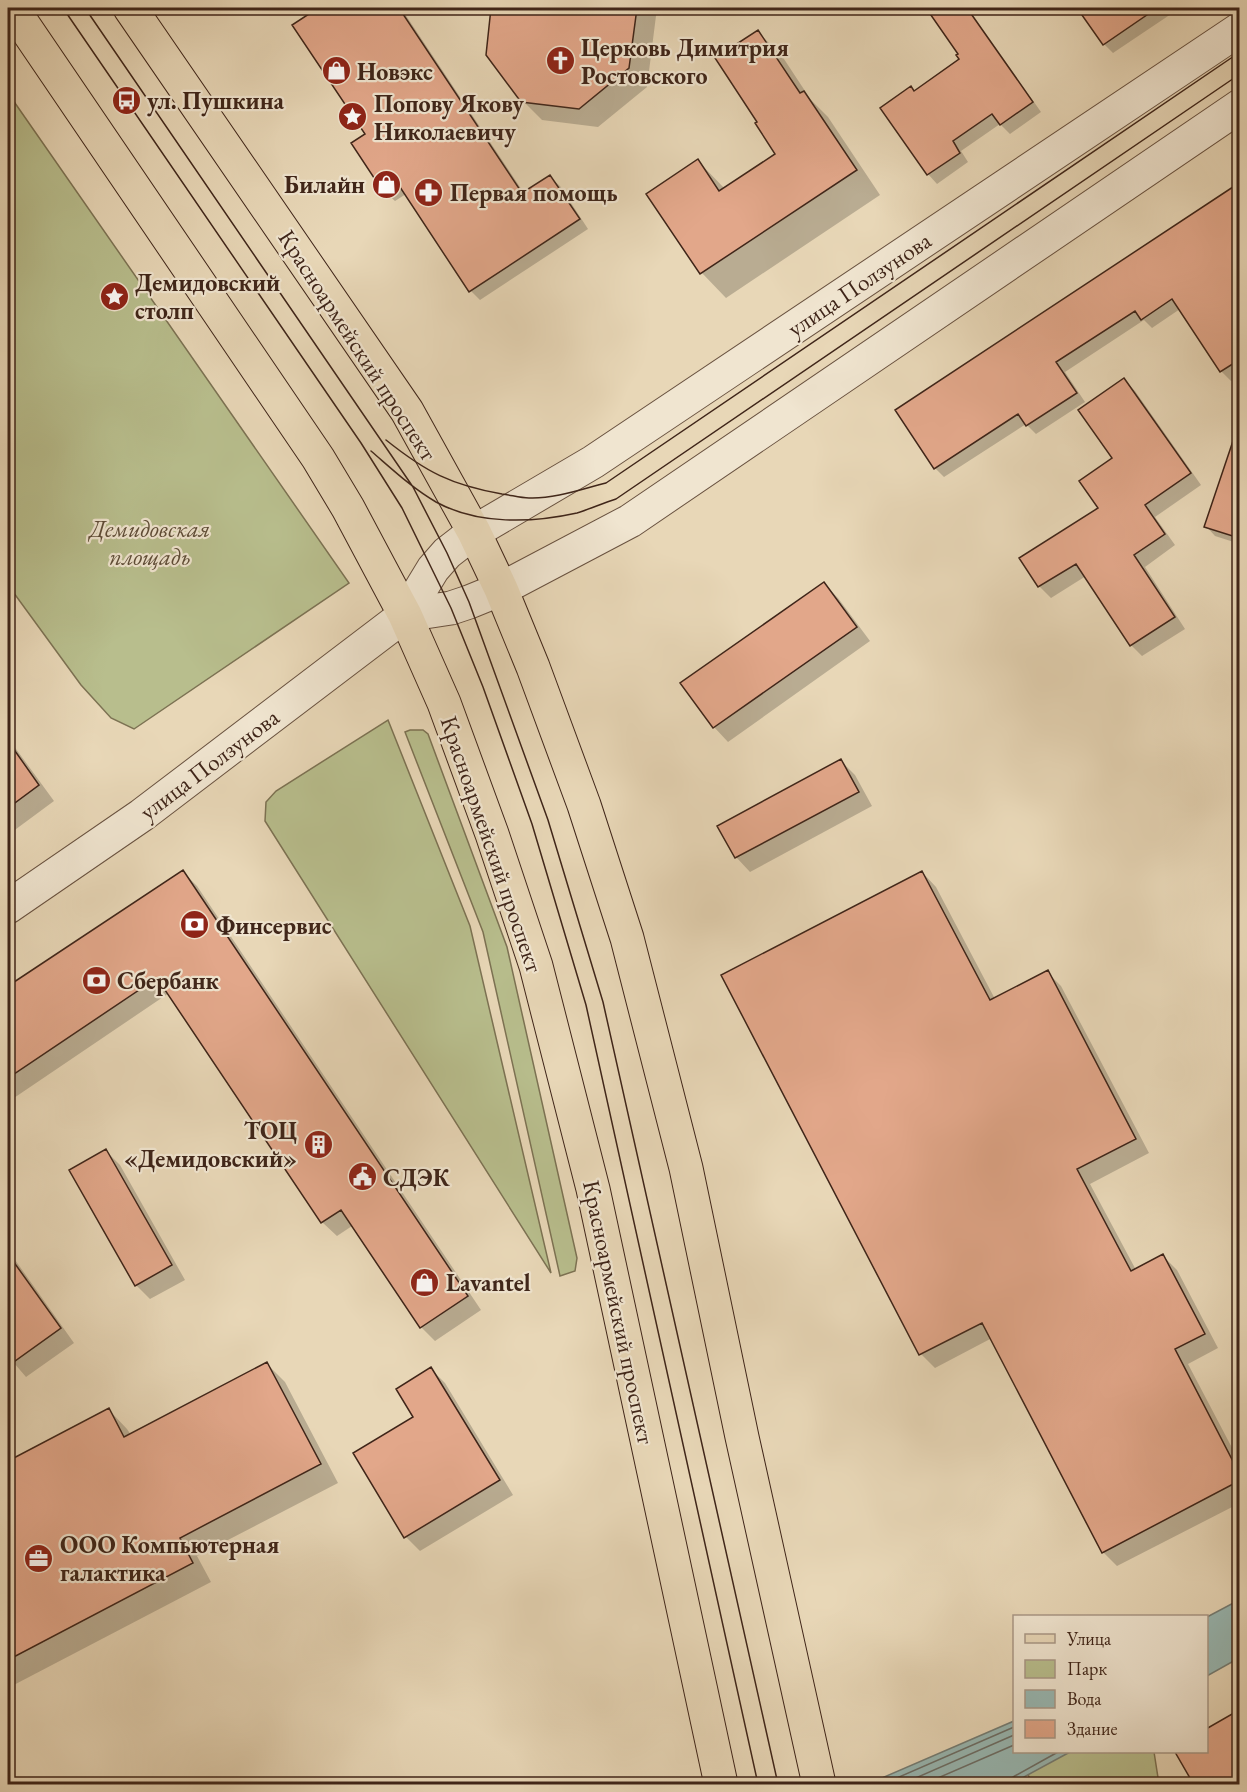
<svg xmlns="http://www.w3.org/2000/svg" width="1247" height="1792" font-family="'EB Garamond',serif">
	<rect width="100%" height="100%" fill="#e8d7b7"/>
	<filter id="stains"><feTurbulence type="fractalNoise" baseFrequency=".00333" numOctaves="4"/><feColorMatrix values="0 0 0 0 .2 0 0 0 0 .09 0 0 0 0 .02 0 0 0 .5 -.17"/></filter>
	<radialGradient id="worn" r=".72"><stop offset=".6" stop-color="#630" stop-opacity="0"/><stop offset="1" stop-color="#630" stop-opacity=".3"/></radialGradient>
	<path fill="#b8be8d" stroke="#7c7253" stroke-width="1.5" d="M8 93 349 583 134 729 111 718 81 685 8 585Z
		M388 720 470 926 551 1273 265 821 266 802 276 791Z
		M410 730H423L428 734 507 947 577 1258 575 1271 560 1276 483 932 405 732Z
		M1068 1752H1154L1159 1784H1033L1026 1771Z"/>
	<path fill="#98b8b3" stroke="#747d75" stroke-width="1.5" d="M1239 1600V1658L1207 1676V1617Z
		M1014 1721V1752H1070L1011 1784H868Z"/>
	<path fill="#0003" d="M321 8H401L524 193 550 177 560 186 588 229 480 300 471 291 406 194 395 201 385 192 367 135 294 25Z
		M493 8H657L647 87 598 127 542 120 523 101 487 54Z
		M928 8H968L1041 112 1010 134 1000 124 961 151 968 162 937 184 928 174 882 108 915 92 961 60 960 54Z
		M1079 8H1180L1113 53 1104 44Z
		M758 32 782 56 811 100 828 117 880 195 726 298 702 273 648 194 698 161 725 189 777 154Z
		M1240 185V375L1231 381 1221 371 1180 309 1152 328 1144 320 1065 372 1085 402 1036 434 1026 424 944 477 935 468 897 411Z
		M1124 380 1135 391 1201 485 1155 517 1175 545 1145 567 1185 629 1142 656 1131 645 1086 576 1051 598 1039 586 1022 558 1100 509 1114 458Z
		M1227 462 1240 466V544L1215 536 1206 526Z
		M824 584 838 598 870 641 728 742 714 727 683 683Z
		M8 738 54 801 8 835Z
		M841 761 855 775 872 806 750 872 736 857Z
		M182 871 197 886 481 1310 435 1341 421 1327 352 1226 337 1236 322 1222 169 993 8 1102V988Z
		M922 872 936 887 995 999 1047 972 1061 986 1149 1153 1090 1184 1136 1270 1163 1256 1177 1270 1218 1348 1188 1364 1240 1463V1503L1117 1566 1103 1552 992 1338 935 1368 921 1354Z
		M106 1151 120 1165 185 1280 150 1299 136 1285Z
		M8 1250 74 1343 26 1377 8 1356Z
		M267 1364 285 1382 338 1483 197 1556 211 1582 8 1688V1463L109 1410 127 1429 131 1435Z
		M431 1369 445 1383 513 1495 420 1551 406 1537 355 1454 415 1417Z
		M1240 1711V1784H1196L1177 1752H1206V1731Z"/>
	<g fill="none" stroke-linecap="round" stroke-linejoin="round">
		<path stroke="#6c6e66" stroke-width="1.5" d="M883 1784 1014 1727
			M902 1784 1014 1735
			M924 1784 1014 1745
			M1009 1784 1013 1777 1058 1752"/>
	</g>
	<path fill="#e2a78a" stroke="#3f2519" stroke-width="1.5" d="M318 8H399L522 193 550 175 580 219 469 292 398 184 384 193 351 143 365 134 292 25Z
		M491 8H637L629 68 579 109 521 102 486 55Z
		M926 8H967L1033 102 1000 125 992 114 953 141 960 153 927 175 880 108 911 86 914 91 959 59 956 55 958 54Z
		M1077 8H1157L1103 45Z
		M758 30 800 93 804 91 857 170 700 274 646 194 698 159 719 191 775 154 755 123 757 122 715 58Z
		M1239 183V360L1220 372 1172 299 1141 320 1135 311 1056 362 1077 393 1026 426 1018 414 934 469 895 410Z
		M1124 378 1191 473 1145 505 1165 534 1134 555 1175 617 1130 646 1076 564 1038 587 1019 558 1098 508 1079 481 1112 458 1078 410Z
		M1235 435 1239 436V538L1204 527Z
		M824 582 857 627 713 728 680 683Z
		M8 741 39 785 8 808Z
		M841 759 859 792 735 858 717 826Z
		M183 870 468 1296 420 1328 341 1210 321 1223 157 978 8 1078V986Z
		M922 871 990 1000 1048 970 1136 1139 1077 1169 1131 1271 1163 1254 1205 1334 1175 1349 1239 1473V1481L1102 1553 982 1323 919 1355 721 975Z
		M106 1149 172 1265 135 1286 69 1170Z
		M8 1254 61 1328 8 1366Z
		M267 1362 321 1464 180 1538 193 1563 8 1660V1461L109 1408 124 1437Z
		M431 1367 500 1480 404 1538 353 1453 413 1417 396 1389Z
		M1239 1710V1785H1194L1175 1752H1206V1729Z"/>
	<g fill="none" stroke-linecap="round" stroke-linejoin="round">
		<defs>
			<path id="minor" d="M8 907 142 815 405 615"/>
			<path id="tertiary" d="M405 615 433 569 447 553 474 532 593 462 1240 29
				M405 615 451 608 469 602 501 589 630 521 1240 106"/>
			<path id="primary" d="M12 8 318 458 348 508 405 615 444 703 492 834 536 966 593 1189 721 1784
				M130 8 407 411 474 532 501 589 533 667 584 805 627 938 686 1168 742 1437 819 1784"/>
		</defs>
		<use href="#minor" stroke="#695240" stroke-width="35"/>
		<use href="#tertiary" stroke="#695240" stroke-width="35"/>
		<use href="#primary" stroke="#3f2519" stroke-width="35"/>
		<use href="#minor" stroke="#f0e5d0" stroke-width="33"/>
		<use href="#tertiary" stroke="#f0e5d0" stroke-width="33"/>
		<use href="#primary" stroke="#e8d7b7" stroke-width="33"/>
		<path stroke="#3f2519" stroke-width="1.5" d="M63 8 361 443 402 508 451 608 483 687 532 824 586 1005 758 1784
			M85 8 413 487 447 553 469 602 548 820 603 1002 778 1784
			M386 440C426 472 451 485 502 494 511 495 520 498 529 498 555 499 582 489 606 483L1240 52
			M371 451C392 469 412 488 436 502 478 525 532 523 577 513 590 509 603 503 616 499L1240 74"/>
	</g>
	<defs>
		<symbol id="church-disc" viewBox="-11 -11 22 22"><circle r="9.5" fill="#8f2418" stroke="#f0e5d0"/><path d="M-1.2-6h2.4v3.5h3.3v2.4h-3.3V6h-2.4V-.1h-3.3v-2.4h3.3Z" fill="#fff"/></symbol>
		<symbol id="shop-disc" viewBox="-11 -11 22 22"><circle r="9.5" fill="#8f2418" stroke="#f0e5d0"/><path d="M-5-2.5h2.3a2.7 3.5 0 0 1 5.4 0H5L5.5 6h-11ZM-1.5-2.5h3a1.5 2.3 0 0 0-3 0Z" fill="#fff"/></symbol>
		<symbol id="bus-disc" viewBox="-11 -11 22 22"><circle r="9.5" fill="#8f2418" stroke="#f0e5d0"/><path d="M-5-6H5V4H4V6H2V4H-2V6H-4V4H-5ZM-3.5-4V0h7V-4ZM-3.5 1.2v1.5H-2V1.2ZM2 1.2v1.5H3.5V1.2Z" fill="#fff"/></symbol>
		<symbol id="sight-disc" viewBox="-11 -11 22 22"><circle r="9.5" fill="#8f2418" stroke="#f0e5d0"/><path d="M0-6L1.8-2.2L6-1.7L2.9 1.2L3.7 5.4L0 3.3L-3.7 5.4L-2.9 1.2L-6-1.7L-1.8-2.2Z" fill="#fff"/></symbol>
		<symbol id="pharmacy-disc" viewBox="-11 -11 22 22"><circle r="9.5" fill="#8f2418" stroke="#f0e5d0"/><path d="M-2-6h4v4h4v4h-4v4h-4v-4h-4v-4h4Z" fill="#fff"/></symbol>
		<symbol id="bank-disc" viewBox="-11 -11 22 22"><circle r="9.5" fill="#8f2418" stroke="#f0e5d0"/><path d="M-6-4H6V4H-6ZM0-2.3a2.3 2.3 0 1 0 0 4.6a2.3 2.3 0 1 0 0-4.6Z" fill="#fff"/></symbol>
		<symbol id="building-disc" viewBox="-11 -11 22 22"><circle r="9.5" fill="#8f2418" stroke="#f0e5d0"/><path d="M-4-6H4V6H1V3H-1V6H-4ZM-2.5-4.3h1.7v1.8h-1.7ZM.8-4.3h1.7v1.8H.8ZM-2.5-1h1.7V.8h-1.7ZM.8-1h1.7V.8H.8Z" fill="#fff"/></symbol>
		<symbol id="civic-disc" viewBox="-11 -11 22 22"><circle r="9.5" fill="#8f2418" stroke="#f0e5d0"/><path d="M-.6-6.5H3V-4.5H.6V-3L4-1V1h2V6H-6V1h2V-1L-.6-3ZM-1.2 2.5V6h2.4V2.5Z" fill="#fff"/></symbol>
		<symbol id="office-disc" viewBox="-11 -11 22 22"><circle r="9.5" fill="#8f2418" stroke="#f0e5d0"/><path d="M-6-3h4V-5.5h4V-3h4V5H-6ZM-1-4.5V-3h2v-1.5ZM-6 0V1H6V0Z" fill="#fff"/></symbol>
	</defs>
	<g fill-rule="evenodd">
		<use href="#church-disc" x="544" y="44" width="33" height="33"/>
		<use href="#shop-disc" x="320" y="54" width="33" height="33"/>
		<use href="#bus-disc" x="110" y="84" width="33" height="33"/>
		<use href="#sight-disc" x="336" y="100" width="33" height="33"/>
		<use href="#shop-disc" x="370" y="168" width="33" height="33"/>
		<use href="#pharmacy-disc" x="412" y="176" width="33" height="33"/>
		<use href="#sight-disc" x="98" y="280" width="33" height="33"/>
		<use href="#bank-disc" x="178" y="908" width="33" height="33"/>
		<use href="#bank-disc" x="80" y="964" width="33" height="33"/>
		<use href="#building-disc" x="302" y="1128" width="33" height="33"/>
		<use href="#civic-disc" x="346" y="1160" width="33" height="33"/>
		<use href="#shop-disc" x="408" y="1266" width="33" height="33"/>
		<use href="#office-disc" x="22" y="1542" width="33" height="33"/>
	</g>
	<g text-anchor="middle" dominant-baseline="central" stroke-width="4.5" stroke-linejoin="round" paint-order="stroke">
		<g font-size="24" font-weight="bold" fill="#3f2519" stroke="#f0e5d0" text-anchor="start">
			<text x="581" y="47">Церковь Димитрия<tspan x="581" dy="28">Ростовского</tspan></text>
			<text x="357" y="71">Новэкс</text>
			<text x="147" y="100">ул. Пушкина</text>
			<text x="374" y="103">Попову Якову<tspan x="374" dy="28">Николаевичу</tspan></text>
			<text x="365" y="184" text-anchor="end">Билайн</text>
			<text x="450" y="192">Первая помощь</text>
			<text x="135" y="282">Демидовский<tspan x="135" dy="28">столп</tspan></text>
			<text x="216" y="925">Финсервис</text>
			<text x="117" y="980">Сбербанк</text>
			<text x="297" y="1130" text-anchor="end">ТОЦ<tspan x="297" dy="28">«Демидовский»</tspan></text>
			<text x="383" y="1177">СДЭК</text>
			<text x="446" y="1282">Lavantel</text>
			<text x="60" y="1544">ООО Компьютерная<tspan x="60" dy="28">галактика</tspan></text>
		</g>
		<g font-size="24" fill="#3f2519" stroke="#f0e5d0">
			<text transform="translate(859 284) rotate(-34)">улица Ползунова</text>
			<text transform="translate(358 345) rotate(57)">Красноармейский проспект</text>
			<text transform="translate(209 764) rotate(-37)">улица Ползунова</text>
			<text transform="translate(492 844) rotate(71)">Красноармейский проспект</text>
			<text transform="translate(619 1312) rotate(78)">Красноармейский проспект</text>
		</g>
		<g font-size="24" font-style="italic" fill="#5d4b36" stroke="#f0e5d0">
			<text x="150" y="528">Демидовская<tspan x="150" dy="28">площадь</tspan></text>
		</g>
	</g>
	<rect width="1247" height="1792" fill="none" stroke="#e8d7b7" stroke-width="30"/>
	<rect x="9" y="9" width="1229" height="1774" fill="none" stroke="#3f2519" stroke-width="3"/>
	<rect x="15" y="15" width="1217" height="1762" fill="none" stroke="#3f2519" stroke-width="1.5"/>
	<rect x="1013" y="1615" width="195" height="138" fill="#f0e5d0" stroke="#a99887" stroke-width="1.5"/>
	<rect x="1025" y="1634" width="30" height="9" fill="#e8d7b7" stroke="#a99887" stroke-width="1.5"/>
	<text x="1067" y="1645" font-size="18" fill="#3f2519">Улица</text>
	<rect x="1025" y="1660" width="30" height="18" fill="#b8be8d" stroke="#a99887" stroke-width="1.5"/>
	<text x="1067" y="1675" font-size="18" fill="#3f2519">Парк</text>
	<rect x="1025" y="1690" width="30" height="18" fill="#98b8b3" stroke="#a99887" stroke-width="1.5"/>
	<text x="1067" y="1705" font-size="18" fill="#3f2519">Вода</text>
	<rect x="1025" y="1720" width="30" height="18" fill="#e2a78a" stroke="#a99887" stroke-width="1.5"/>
	<text x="1067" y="1735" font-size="18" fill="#3f2519">Здание</text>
	<rect width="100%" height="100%" filter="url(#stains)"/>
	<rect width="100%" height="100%" fill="url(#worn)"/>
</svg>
